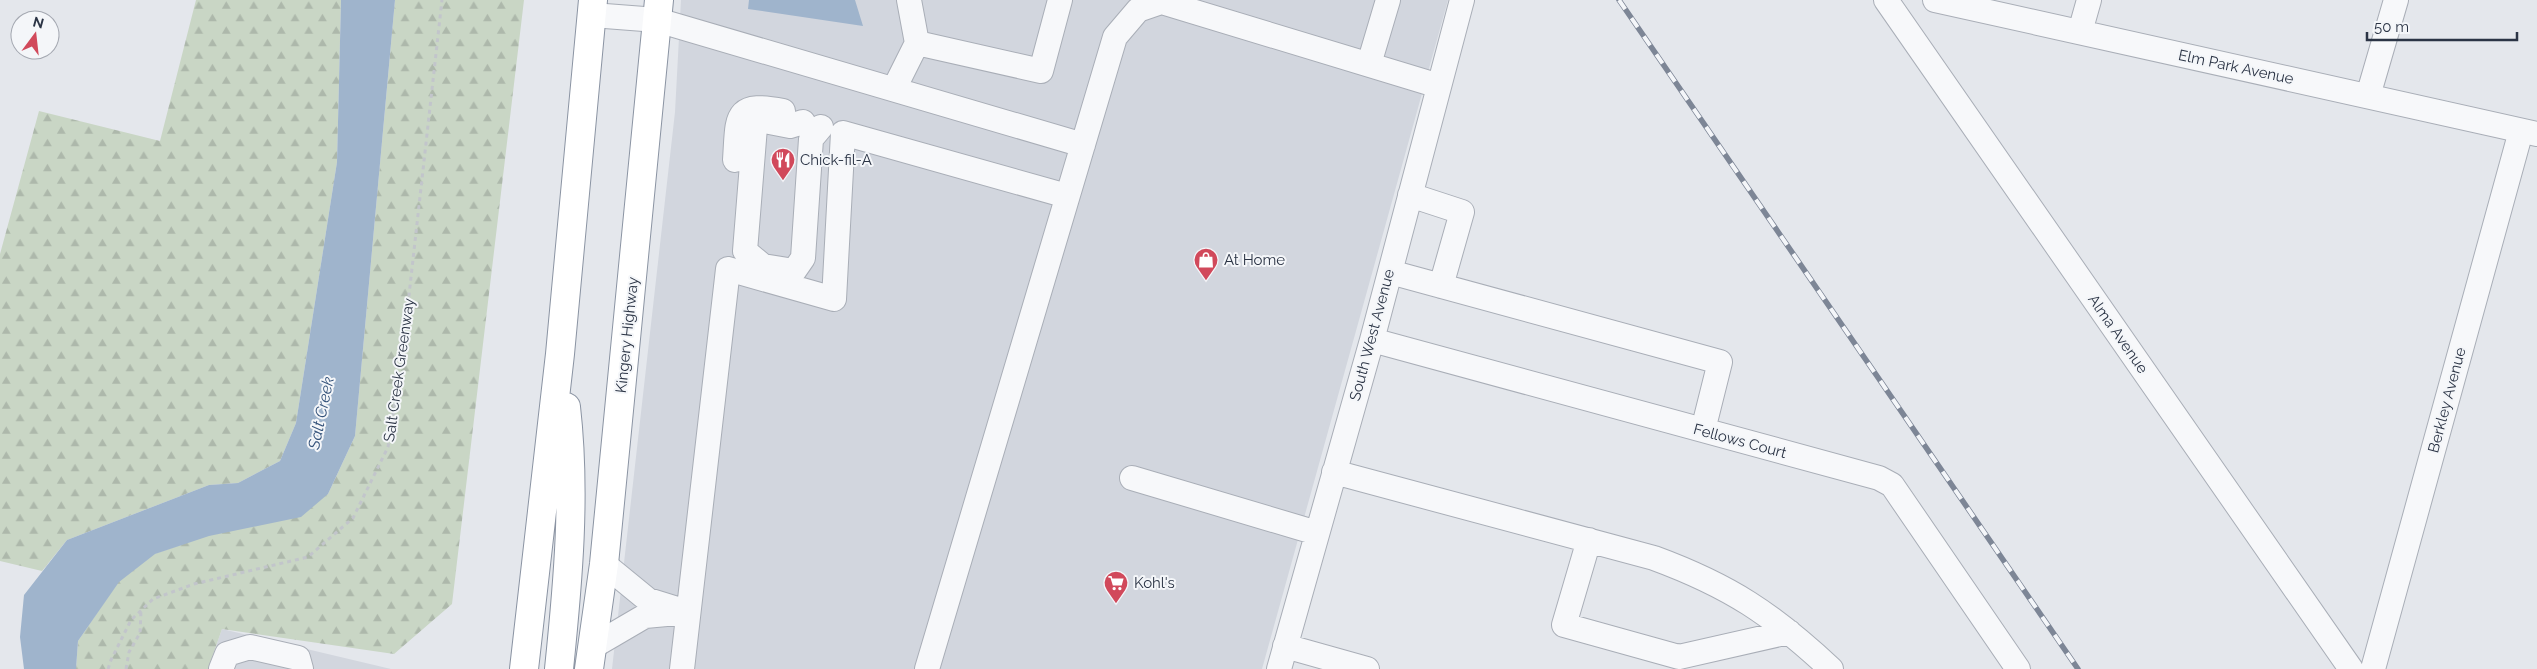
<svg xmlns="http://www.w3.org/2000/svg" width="2537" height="669" font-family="Raleway,sans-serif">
	<defs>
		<pattern id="forest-firs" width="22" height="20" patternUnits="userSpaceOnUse" patternTransform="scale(1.25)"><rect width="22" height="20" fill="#c9d6c5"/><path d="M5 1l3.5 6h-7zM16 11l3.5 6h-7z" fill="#adb8ab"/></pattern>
	</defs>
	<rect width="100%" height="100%" fill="#e4e7ec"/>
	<path fill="#d2d6de" d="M681 0H1448L1262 669H612L675 112Z
		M222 629 391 669H208Z"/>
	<path fill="url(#forest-firs)" d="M196 0H341L337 162 296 423 280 461 238 483 209 485 67 540 42 571 0 561V254L39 111 160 141Z
		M395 0H524L452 604 394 654 222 629 208 669H76L78 641 118 582 154 554 328 494 355 436Z"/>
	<path fill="#9fb4cc" d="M341 0H395L355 436 328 494 301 517 209 536 155 554 119 582 78 641 76 669H24L20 637 24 595 67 540 209 485 238 483 280 461 296 423 337 162Z
		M749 0H855L863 26 748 9Z"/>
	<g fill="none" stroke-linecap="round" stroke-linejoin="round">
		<defs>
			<path id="minor" d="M1886 0 2351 669
				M1935 0 2537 134
				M1162 2 1439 86
				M592 15 657 20 1083 145
				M2080 32 2089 0
				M917 43 1041 71 1060 0
				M1369 64 1388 0
				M894 89 917 43 909 0
				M2368 96 2396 0
				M803 122 790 126 764 121 755 127 745 251 763 266 794 271 803 258 811 139 821 127
				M735 160C738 117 733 101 783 111
				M1410 195 1462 212 1441 286
				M1390 272 1720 362 1703 430
				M1372 340 1879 478 1892 485 2018 669
				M1334 472 1654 558C1730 586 1772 614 1831 669
				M1132 478 1317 533
				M1589 540 1564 625 1679 657 1789 632
				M604 564 648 600 677 609
				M1285 646 1367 669
				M592 647 645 616 688 612
				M221 669 227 654 250 647 298 658 301 669
				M682 669 728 269 834 299 843 133 1067 196
				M927 669 1115 37 1138 10 1167 0
				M1279 669 1372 340 1462 0
				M2373 669 2521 131"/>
			<path id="highway" d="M524 669 560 354 593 0
				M559 669C568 582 576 494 566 407
				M589 669 604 564 659 0"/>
		</defs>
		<use href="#minor" stroke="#a9aeb7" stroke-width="26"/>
		<use href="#highway" stroke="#8b94a3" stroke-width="30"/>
		<path stroke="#c2c5cb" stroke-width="3" stroke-dasharray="4 4" stroke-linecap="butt" d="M108 669 111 660 131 620 153 599 194 584 308 557 353 518 388 447 403 349 442 0
			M126 669 129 652 140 633 141 611"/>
		<use href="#minor" stroke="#f7f8fa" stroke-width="24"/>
		<use href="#highway" stroke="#fff" stroke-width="28"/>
		<defs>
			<path id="rail" d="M1619 0 2078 669"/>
		</defs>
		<use href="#rail" stroke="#7d8696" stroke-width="5.5"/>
		<use href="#rail" stroke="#f4f6f9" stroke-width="4" stroke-dasharray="11" stroke-linecap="butt"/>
	</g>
	<defs>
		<symbol id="restaurant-pin" viewBox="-11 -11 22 30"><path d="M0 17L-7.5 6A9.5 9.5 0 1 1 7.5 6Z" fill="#d1495b" stroke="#f4f6f9"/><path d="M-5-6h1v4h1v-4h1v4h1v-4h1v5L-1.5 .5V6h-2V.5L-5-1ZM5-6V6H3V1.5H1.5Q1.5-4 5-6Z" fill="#fff"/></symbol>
		<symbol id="shop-pin" viewBox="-11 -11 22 30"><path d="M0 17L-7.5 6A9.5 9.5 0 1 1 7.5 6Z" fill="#d1495b" stroke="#f4f6f9"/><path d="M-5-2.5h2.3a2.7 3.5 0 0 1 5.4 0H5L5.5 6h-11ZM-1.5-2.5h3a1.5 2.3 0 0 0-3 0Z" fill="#fff"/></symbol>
		<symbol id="supermarket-pin" viewBox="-11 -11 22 30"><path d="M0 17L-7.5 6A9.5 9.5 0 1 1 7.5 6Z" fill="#d1495b" stroke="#f4f6f9"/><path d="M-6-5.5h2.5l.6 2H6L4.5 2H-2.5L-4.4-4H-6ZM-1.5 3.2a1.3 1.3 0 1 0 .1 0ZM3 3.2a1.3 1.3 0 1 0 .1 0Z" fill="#fff"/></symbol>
	</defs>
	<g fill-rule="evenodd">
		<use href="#restaurant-pin" x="769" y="146" width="28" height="38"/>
		<use href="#shop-pin" x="1192" y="246" width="28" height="38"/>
		<use href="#supermarket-pin" x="1102" y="569" width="28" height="38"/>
	</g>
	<g text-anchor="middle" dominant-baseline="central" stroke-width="4" stroke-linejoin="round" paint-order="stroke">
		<g font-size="15" fill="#2b3445" stroke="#f4f6f9">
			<text transform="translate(2236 67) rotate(12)">Elm Park Avenue</text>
			<text transform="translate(2118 334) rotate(55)">Alma Avenue</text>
			<text transform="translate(627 335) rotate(-84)">Kingery Highway</text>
			<text transform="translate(1372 335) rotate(-75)">South West Avenue</text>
			<text transform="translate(399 370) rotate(-82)">Salt Creek Greenway</text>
			<text transform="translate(2447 400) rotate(-75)">Berkley Avenue</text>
			<text transform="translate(1740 441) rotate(15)">Fellows Court</text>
		</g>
		<g font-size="15" fill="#2b3445" stroke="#f4f6f9" text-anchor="start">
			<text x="800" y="160">Chick-fil-A</text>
			<text x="1224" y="260">At Home</text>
			<text x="1134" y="583">Kohl's</text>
		</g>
		<g font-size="16" font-style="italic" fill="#34527a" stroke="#f4f6f9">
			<text transform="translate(321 413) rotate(-78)">Salt Creek</text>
		</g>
	</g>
	<g transform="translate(35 35) rotate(15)"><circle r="24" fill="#f4f6f9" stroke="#a4a8b1"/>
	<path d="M0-4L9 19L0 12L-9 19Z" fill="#d1495b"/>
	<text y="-8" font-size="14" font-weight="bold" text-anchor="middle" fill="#2b3445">N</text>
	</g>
	<path d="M2367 32v8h150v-8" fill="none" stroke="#2b3445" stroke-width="2.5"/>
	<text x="2374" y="32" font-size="15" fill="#2b3445" stroke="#f4f6f9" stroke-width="4" paint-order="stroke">50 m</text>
</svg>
